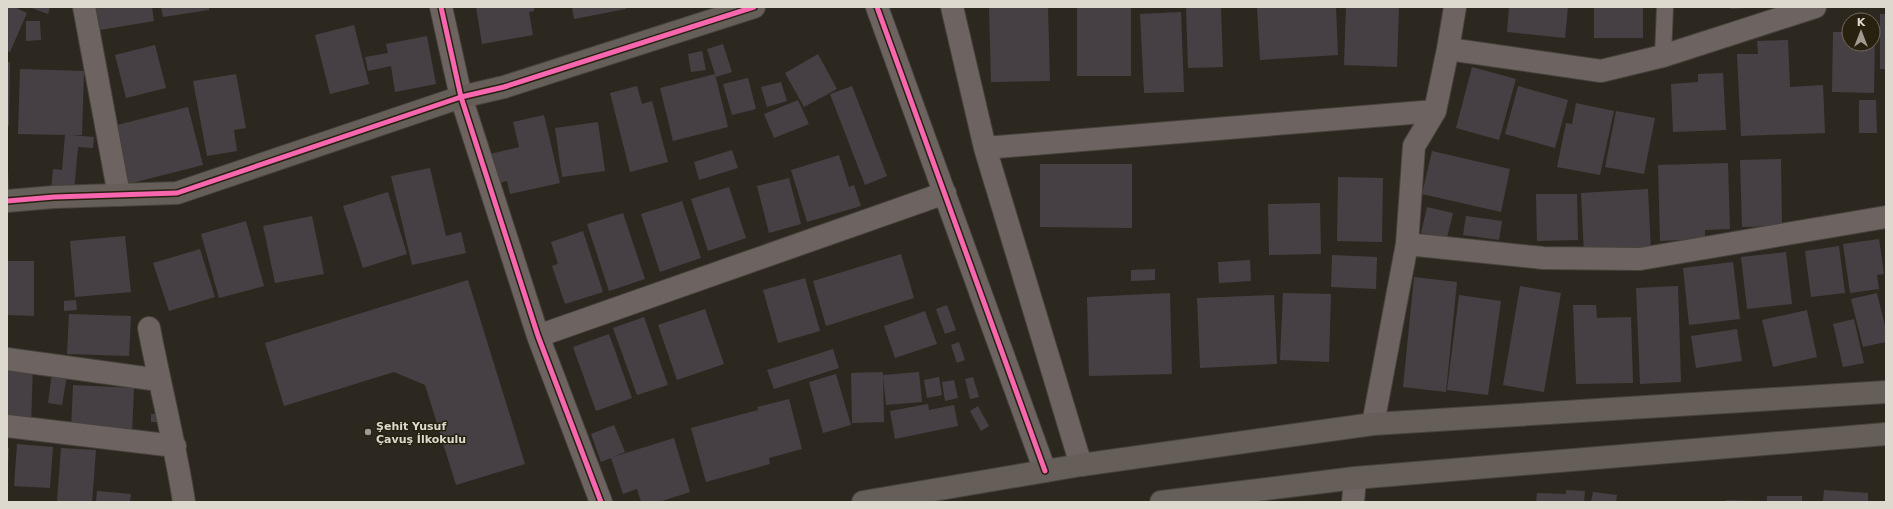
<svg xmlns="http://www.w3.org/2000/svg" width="1893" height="509" font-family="'DejaVu Sans',sans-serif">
	<rect width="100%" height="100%" fill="#2c281f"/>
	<path fill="#464045" d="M7 7H14L27 13 10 52 7 51Z
		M29 7H50L48 14Z
		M96 7H152L154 21 100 30Z
		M161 7H209V10L163 17Z
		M476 7H534V11L529 12 533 35 482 44Z
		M572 7H626V9L574 19Z
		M1048 7 1050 81 991 82 989 8Z
		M1077 7H1131V76H1077Z
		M1186 7H1221L1223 67 1188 68Z
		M1257 7H1336L1338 55 1260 60Z
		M1346 7H1399L1397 67 1344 65Z
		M1509 7H1568L1565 38 1507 32Z
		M1594 7H1643V38H1594Z
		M1731 7H1747V8L1731 9Z
		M1181 12 1184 92 1144 93 1140 14Z
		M1880 14H1886V69H1880Z
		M26 21H40L41 40 26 41Z
		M354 25 369 84 330 94 315 35Z
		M1833 32H1849V44H1873V33H1875L1874 93 1832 92Z
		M427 36 436 84 395 92 391 66 368 71 365 57 388 53 386 44Z
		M1788 40 1790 87 1823 85 1825 133 1741 136 1737 54H1758L1757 41Z
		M723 44 732 72 716 77 707 49Z
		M155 45 166 88 126 98 115 55Z
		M702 51 706 70 691 72 688 54Z
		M818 54 837 89 804 107 785 73Z
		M7 62H10L9 126H7Z
		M1472 67 1516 79 1499 140 1456 128Z
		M20 69 84 71 82 135H71L94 137 93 148 78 147 74 192 51 191 53 169 62 170 65 135 18 134Z
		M1723 73 1726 130 1673 132 1671 84 1698 82V74Z
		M236 74 246 128 234 130 237 151 207 156 193 81Z
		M715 74 728 127 673 141 660 88Z
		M748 78 756 109 732 115 723 84Z
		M781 82 787 101 767 107 761 87Z
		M637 86 642 104 652 101 668 162 630 172 610 93Z
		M852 86 887 176 865 185 830 94Z
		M1518 86 1568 100 1555 148 1505 134Z
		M798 100 809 124 774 138 764 114Z
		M1859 100H1876L1877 133H1859Z
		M1576 103 1614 111 1600 175 1557 167 1566 123 1572 124Z
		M188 107 203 165 128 184 113 126Z
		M1616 111 1655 118 1644 174 1605 167Z
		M544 115 560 183 510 194 507 181 493 184 486 155 519 147 513 122Z
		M598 122 605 171 562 177 555 128Z
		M732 150 738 168 699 180 694 162Z
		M1432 151 1510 169 1501 212 1422 194Z
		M839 155 849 187 854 185 861 206 807 222 791 170Z
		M1781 159 1782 226 1742 227 1740 160Z
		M1728 163 1730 229 1705 230V239L1660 241 1658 165Z
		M1040 164H1132V228L1040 227Z
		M430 168 446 236 461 232 466 253 412 265 391 176Z
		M7 170H8L9 192H7Z
		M1338 177 1383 178 1382 242 1337 241Z
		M789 178 801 224 769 233 757 186Z
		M729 187 746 238 708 251 691 199Z
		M1648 189 1651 251 1584 254 1581 193Z
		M388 192 407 254 363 268 343 206Z
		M1536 194H1577L1578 240 1537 241Z
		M682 201 701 258 660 272 641 214Z
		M1320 203 1321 254 1269 255 1268 204Z
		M1427 207 1453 213 1447 238 1421 233Z
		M623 213 645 279 609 291 587 224Z
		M312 216 324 274 275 283 263 226Z
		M1466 216 1502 221 1499 240 1463 235Z
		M246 221 264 286 219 298 201 234Z
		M583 231 603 292 565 304 552 266 558 264 551 242Z
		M125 236 131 292 75 297 70 241Z
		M1879 239 1884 274 1877 275 1879 289 1850 293 1843 244Z
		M1839 246 1845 293 1811 297 1805 251Z
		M200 249 215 297 169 311 153 263Z
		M1786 252 1792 304 1747 309 1741 257Z
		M901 254 914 298 826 326 813 281Z
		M1332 255 1377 257 1376 289 1331 287Z
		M1250 260 1251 281 1219 283 1218 262Z
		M7 261H34V316L7 315Z
		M1733 262 1740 319 1689 325 1683 268Z
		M1155 269V280L1131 281V270Z
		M1414 277 1457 282 1446 392 1403 387Z
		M805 278 820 331 778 343 763 290Z
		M468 280 525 464 456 485 425 385 394 372 284 406 265 343Z
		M1520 286 1561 293 1544 392 1503 385Z
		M1678 286 1681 382 1640 384 1636 288Z
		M1170 293 1172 374 1089 376 1087 297Z
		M1283 293 1331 294 1329 362 1280 360Z
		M1877 293 1886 330V342L1863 347 1851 299Z
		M1274 295 1277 364 1200 368 1197 298Z
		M1459 295 1501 301 1488 395 1447 390Z
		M76 300 77 310 64 311V301Z
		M947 305 956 330 945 334 936 309Z
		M1573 305H1596L1597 318 1631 317 1633 383 1576 384Z
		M705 309 724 364 677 380 658 325Z
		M1807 310 1817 357 1773 367 1762 320Z
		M925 311 937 344 895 358 884 326Z
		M69 314 131 316 129 356 67 354Z
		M644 317 668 385 637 395 613 328Z
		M1854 319 1864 363 1843 367 1833 324Z
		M1737 329 1742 361 1696 368 1691 336Z
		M609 334 632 398 596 411 573 347Z
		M959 342 965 360 957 363 951 345Z
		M833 349 839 368 774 389 767 370Z
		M7 363 33 364 31 424 7 423Z
		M883 372 884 422 852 423 851 373Z
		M919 372 922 402 886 405 883 375Z
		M52 373 67 375 62 405 48 403Z
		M836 374 851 425 823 433 809 382Z
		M939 377 942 395 927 398 924 380Z
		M973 377 979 397 970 399 965 379Z
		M954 380 958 398 945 401 942 382Z
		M73 385 134 388 132 433 71 430Z
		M789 399 802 449 769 458 770 464 706 482 691 428 758 410 757 407Z
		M928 404 929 410 954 405 958 426 895 439 890 411Z
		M978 406 989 426 981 431 970 411Z
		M151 414H159V422H151Z
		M614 425 625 452 613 457 674 438 690 492 659 502H641L637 489 623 494 611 458 601 462 591 434Z
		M17 444 53 447 50 488 14 486Z
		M7 448H9L8 465H7Z
		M61 448 96 450 92 502 57 501Z
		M1566 490 1585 491 1584 502H1536L1537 493 1566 494Z
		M1824 490 1868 493V502H1823Z
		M97 491 131 494 130 502H96Z
		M1593 492 1617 495 1616 502H1591Z
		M1767 496H1802V502H1767Z
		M1726 500 1763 501V502H1726Z"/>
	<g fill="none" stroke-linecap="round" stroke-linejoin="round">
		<defs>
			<path id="lane" d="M1663 56 1665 7"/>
			<path id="street" d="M84 7 119 195
				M441 7 461 97 538 336 601 502
				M877 7 1045 471
				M952 7 985 148 1081 465
				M1448 49 1601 71 1663 56 1815 7
				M985 148 1435 111
				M1407 244 1543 258 1640 259 1886 217
				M149 328C160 386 175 443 184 502
				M538 336 945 193
				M7 359 159 380
				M1373 424 1407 244 1414 146 1435 111 1448 49 1455 7
				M7 426 175 446
				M1353 502 1355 478"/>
			<path id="secondary" d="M7 201 54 197 177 193 461 97 504 87 754 7
				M863 502 1081 465 1373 424 1886 392
				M1161 502 1355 478 1886 434"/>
		</defs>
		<use href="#lane" stroke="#47433c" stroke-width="18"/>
		<use href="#street" stroke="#47433c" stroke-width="24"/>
		<use href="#secondary" stroke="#47433c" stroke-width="24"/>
		<use href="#lane" stroke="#6d6462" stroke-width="16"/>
		<use href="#street" stroke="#6d6462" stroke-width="22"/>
		<use href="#secondary" stroke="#665e59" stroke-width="22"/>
		<defs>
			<path id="cycleway" d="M441 7 461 97 538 336 601 502
				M877 7 1045 471
				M7 201 54 197 177 193 461 97 504 87 754 7"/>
		</defs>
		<use href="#cycleway" stroke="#282110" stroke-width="8"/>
		<use href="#cycleway" stroke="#f766af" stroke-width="5"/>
	</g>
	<circle fill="#9f9b91" stroke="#282110" stroke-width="1.5" cx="368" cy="432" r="4"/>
	<g text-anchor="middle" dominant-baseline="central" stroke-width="3" stroke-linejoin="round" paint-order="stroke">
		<g font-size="11" font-weight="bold" fill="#ddd9ce" stroke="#282110" text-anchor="start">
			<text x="376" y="426">Şehit Yusuf<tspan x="376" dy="13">Çavuş İlkokulu</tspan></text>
		</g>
	</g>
	<rect width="1893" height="509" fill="none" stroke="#ddd9ce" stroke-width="16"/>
	<g transform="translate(1861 32)"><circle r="19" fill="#282110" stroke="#706b5c"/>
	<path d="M0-3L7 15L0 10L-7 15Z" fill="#9f9b91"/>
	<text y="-6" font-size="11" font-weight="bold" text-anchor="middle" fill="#ddd9ce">K</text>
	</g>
</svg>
